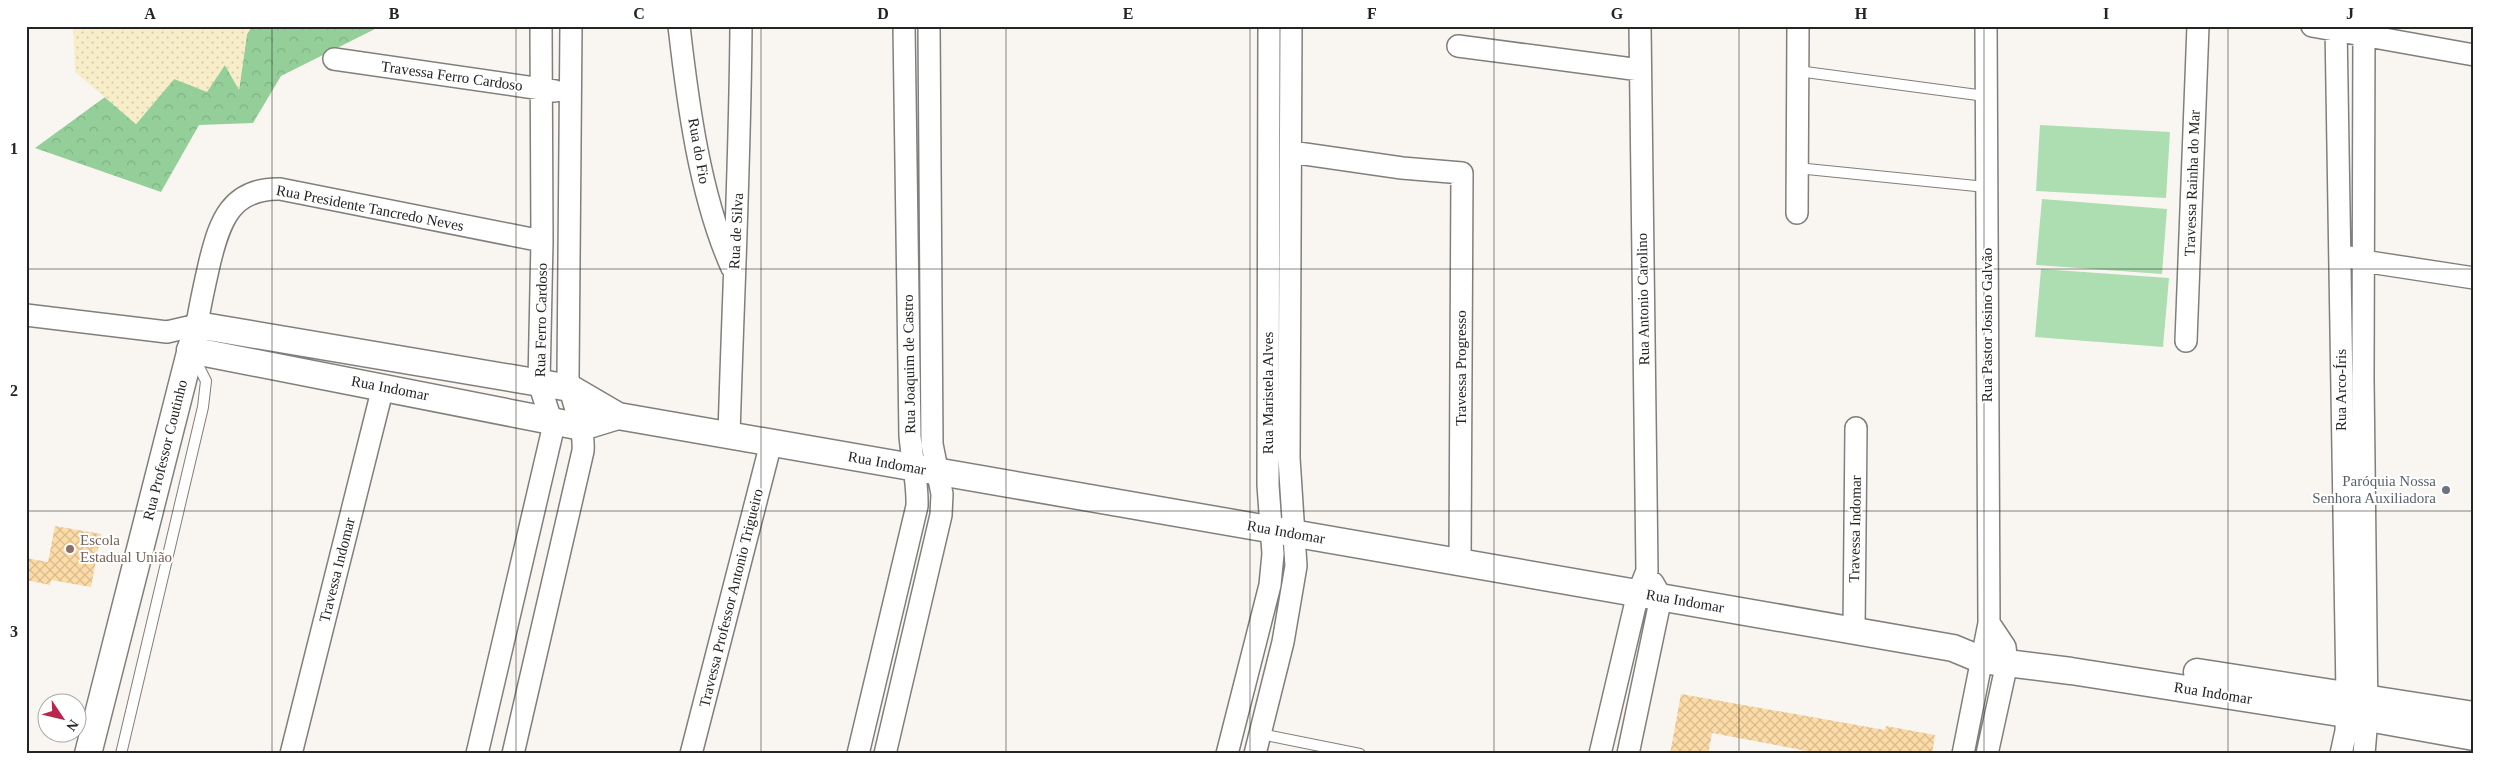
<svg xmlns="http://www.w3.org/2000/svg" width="2500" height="780" font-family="Georgia,serif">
	<defs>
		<pattern id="forest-crowns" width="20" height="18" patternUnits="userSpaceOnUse" patternTransform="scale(1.25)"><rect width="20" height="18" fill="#94cf9a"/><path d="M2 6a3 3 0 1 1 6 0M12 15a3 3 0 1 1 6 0" fill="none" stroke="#7fb284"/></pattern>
		<pattern id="sand-dots" width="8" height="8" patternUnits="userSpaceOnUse" patternTransform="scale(1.25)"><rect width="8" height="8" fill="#f7edc8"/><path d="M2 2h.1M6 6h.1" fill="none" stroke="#d4cbac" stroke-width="1.8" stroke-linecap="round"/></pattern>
		<pattern id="building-cross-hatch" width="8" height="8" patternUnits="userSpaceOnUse" patternTransform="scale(1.25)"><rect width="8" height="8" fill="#fcdba6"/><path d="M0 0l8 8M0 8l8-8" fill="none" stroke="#d8bc8f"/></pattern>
	</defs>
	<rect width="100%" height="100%" fill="#f9f6f2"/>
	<path fill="#addeb1" d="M2040 125 2170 132 2166 198 2036 191Z
		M2042 199 2167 209 2162 274 2036 265Z
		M2041 269 2169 278 2163 347 2035 337Z"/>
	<path fill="url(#forest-crowns)" d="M252 26H381L281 76 253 123 199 125 161 192 35 148 105 97 136 124 174 79 225 65 239 89 247 34Z"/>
	<path fill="url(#sand-dots)" d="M73 26H252L247 34 239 90 225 65 207 92 174 79 136 124 75 72Z"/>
	<path fill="url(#building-cross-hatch)" d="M55 526 101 534 91 587 51 580 50 585 26 580V558L48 562Z
		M1681 694 1885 730 1886 726 1935 735 1932 754H1823L1712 733 1708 754H1670Z"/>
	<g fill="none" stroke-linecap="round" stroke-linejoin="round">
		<defs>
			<path id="service" d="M1798 71 1985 96
				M1797 168 1986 187
				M1261 734 1360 754
				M121 754 203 407 206 381 194 357"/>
			<path id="minor" d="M679 26C688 105 700 196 732 268
				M2312 26 2474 55
				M2336 26 2347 694 2346 731 2341 754
				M1458 46 1640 70
				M334 59 555 91
				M1291 152 1402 168 1462 173 1460 562
				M1797 213 1798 26
				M2350 257 2363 261 2474 278
				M26 315 167 332 197 325C200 304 205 283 210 261 220 221 231 188 280 189L542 241
				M2186 341 2198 26
				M729 435C733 299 740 163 741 26
				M1854 630 1856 428
				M291 754 383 387
				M477 754 552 433 551 420 539 383 542 241 541 26
				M513 754 583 451C585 425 571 403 568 377L571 26
				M691 754 771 443
				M858 754 917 506C918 483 912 460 910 436L904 26
				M885 754 941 515 942 494 932 444 929 26
				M1227 754 1270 585 1273 554 1268 485 1269 26
				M1255 754 1283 642 1296 566 1289 458 1291 26
				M1600 754 1638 593 1647 571 1640 26
				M1628 754 1661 597 1653 583
				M1963 754 1989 623 1986 26
				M1987 754 2007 663 2005 647 1989 623
				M2364 754 2367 718 2363 379 2364 26"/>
			<path id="tertiary" d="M190 350 582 427 618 416
				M2197 672 2474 715
				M88 754 197 325 570 388 618 416 1953 648 1982 660 2071 671 2346 714 2474 737"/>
		</defs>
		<use href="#service" stroke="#817f7b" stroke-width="12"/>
		<use href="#minor" stroke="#817f7b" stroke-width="24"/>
		<use href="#tertiary" stroke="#817f7b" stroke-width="29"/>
		<use href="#service" stroke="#fff" stroke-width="10"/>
		<use href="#minor" stroke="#fff" stroke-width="21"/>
		<use href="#tertiary" stroke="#fff" stroke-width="26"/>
	</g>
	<path fill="none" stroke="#252423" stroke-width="1" stroke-opacity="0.55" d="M272 26V754M516 26V754M761 26V754M1006 26V754M1250 26V754M1494 26V754M1739 26V754M1984 26V754M2228 26V754M26 269H2474M26 511H2474"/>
	<circle fill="#6b7280" stroke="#fff" stroke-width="2" cx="2446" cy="490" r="5"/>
	<circle fill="#8d6e63" stroke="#fff" stroke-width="2" cx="70" cy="549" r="5"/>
	<g text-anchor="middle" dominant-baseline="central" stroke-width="4" stroke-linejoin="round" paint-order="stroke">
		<g font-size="15" fill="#252423" stroke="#fff">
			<text transform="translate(452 76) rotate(8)">Travessa Ferro Cardoso</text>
			<text transform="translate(699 151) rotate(80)">Rua do Fio</text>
			<text transform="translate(2192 183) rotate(-88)">Travessa Rainha do Mar</text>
			<text transform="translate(370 208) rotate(11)">Rua Presidente Tancredo Neves</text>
			<text transform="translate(736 231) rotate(-87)">Rua de Silva</text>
			<text transform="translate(1643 299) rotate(-91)">Rua Antonio Carolino</text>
			<text transform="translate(541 320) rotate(-89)">Rua Ferro Cardoso</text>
			<text transform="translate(1987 325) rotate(-90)">Rua Pastor Josino Galvão</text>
			<text transform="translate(909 364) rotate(-91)">Rua Joaquim de Castro</text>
			<text transform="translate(1461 368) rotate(-90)">Travessa Progresso</text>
			<text transform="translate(390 388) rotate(11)">Rua Indomar</text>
			<text transform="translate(2341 390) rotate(-90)">Rua Arco-Íris</text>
			<text transform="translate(1268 393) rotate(-90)">Rua Maristela Alves</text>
			<text transform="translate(165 450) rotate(-76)">Rua Professor Coutinho</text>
			<text transform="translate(887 463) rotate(10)">Rua Indomar</text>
			<text transform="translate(1855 529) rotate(-89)">Travessa Indomar</text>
			<text transform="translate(1286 532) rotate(10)">Rua Indomar</text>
			<text transform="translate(337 570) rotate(-76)">Travessa Indomar</text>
			<text transform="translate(731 598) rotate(-76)">Travessa Professor Antonio Trigueiro</text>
			<text transform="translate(1685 601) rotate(10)">Rua Indomar</text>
			<text transform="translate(2213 693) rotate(9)">Rua Indomar</text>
		</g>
		<g font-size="15" fill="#5b616d" stroke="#fff" text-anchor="end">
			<text x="2436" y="481">Paróquia Nossa<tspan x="2436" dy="17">Senhora Auxiliadora</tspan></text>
		</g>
		<g font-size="15" fill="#785e54" stroke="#fff" text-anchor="start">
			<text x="80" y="540">Escola<tspan x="80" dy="17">Estadual União</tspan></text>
		</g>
	</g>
	<rect width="2500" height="780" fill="none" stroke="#ffffff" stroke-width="55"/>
	<g transform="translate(62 718) rotate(125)"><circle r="24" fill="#ffffff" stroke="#a8a7a7"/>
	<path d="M0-4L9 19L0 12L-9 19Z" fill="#b7264c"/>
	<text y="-8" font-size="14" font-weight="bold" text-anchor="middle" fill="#252423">N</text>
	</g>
	<rect x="28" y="28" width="2444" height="724" fill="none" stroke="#252423" stroke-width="2"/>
	<g font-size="16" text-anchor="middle" font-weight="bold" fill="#252423">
		<text x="150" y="19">A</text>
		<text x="394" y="19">B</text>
		<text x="639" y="19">C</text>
		<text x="883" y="19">D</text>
		<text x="1128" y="19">E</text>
		<text x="1372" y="19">F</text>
		<text x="1617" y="19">G</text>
		<text x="1861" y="19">H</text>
		<text x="2106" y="19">I</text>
		<text x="2350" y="19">J</text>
		<text x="14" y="154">1</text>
		<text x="14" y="396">2</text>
		<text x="14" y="637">3</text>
	</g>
</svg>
